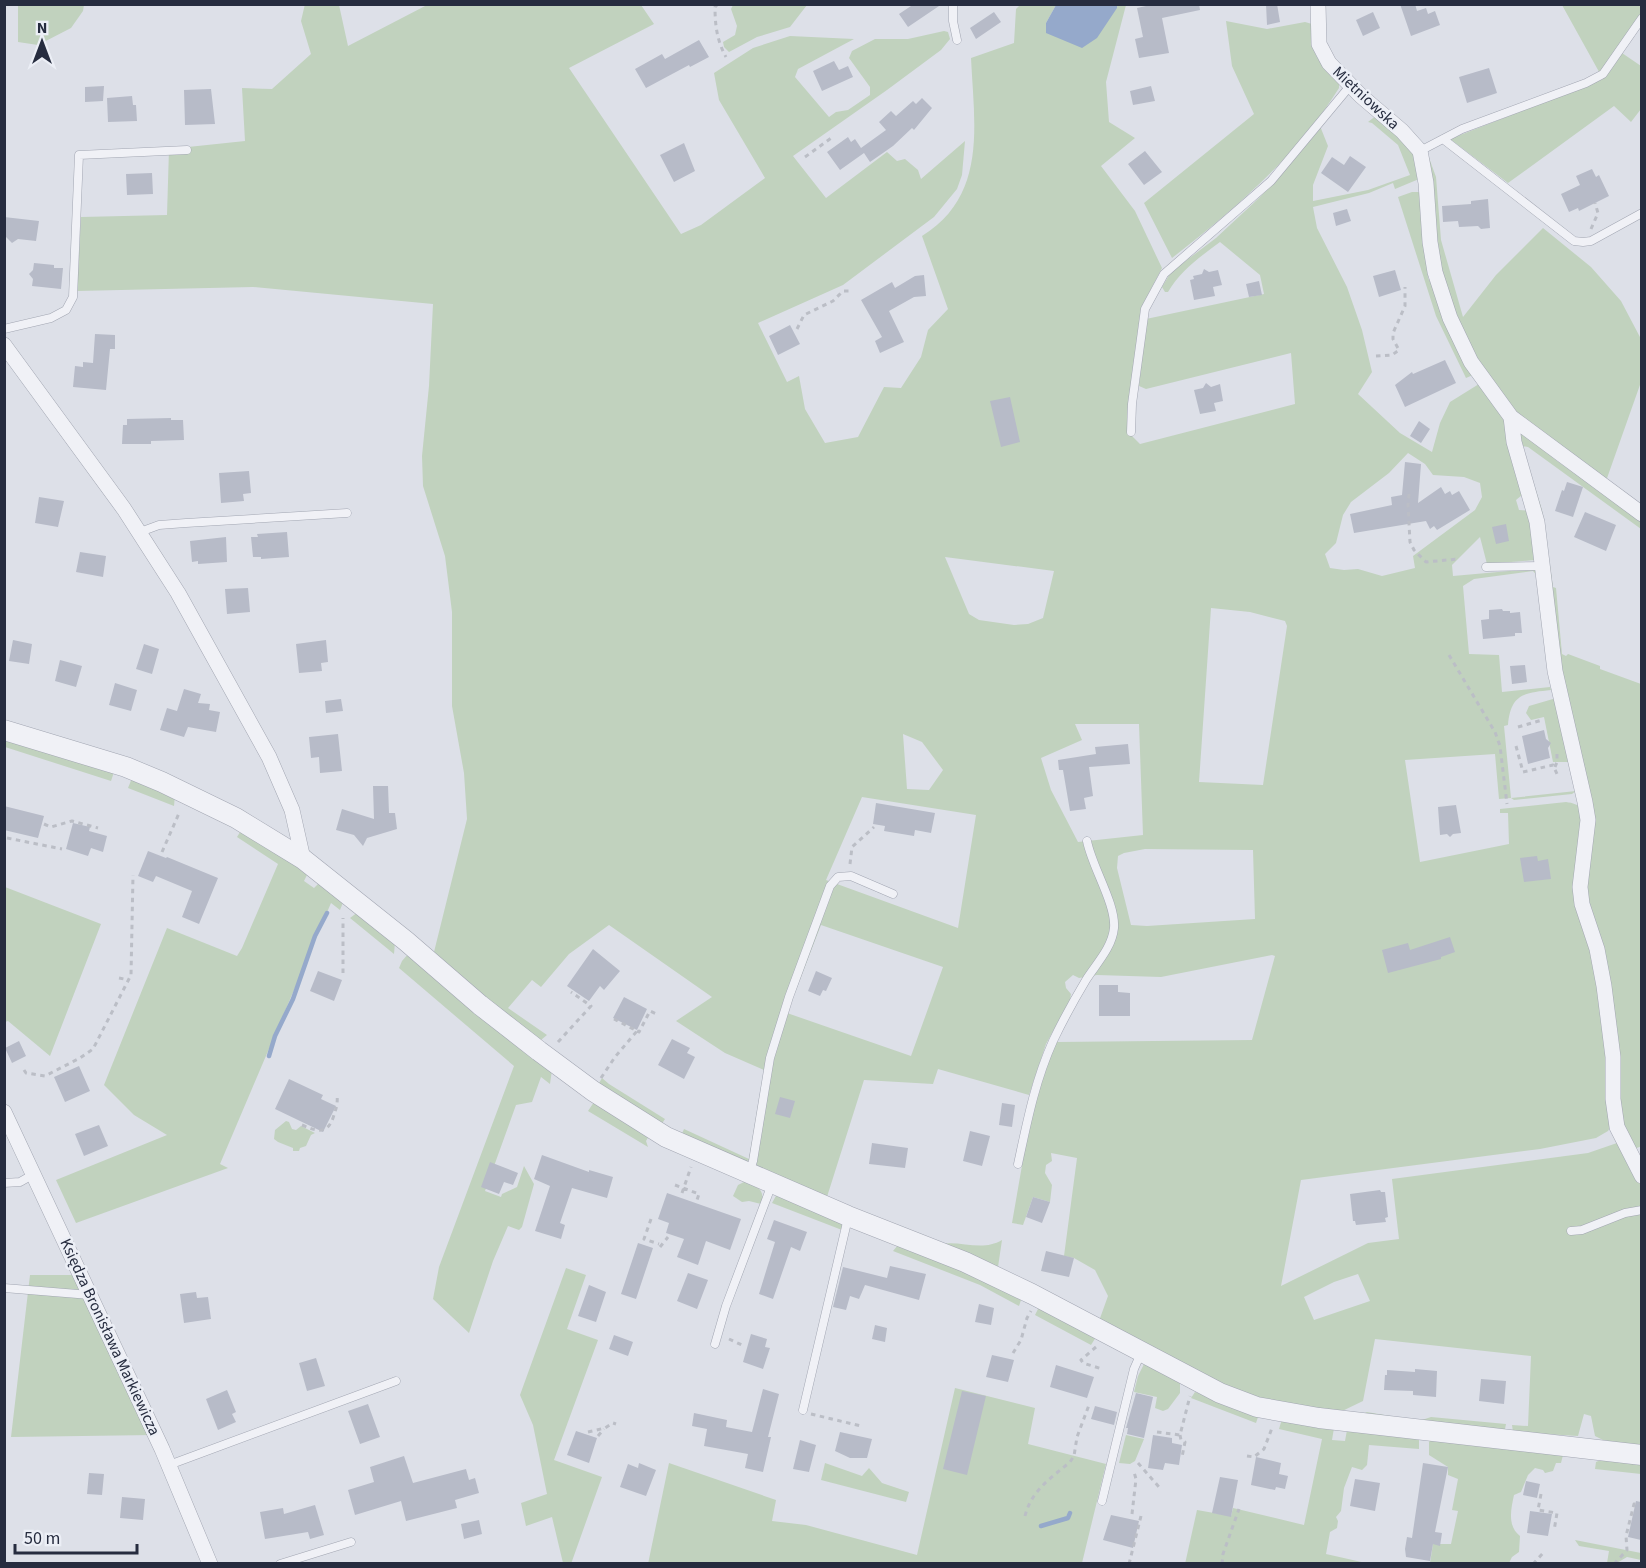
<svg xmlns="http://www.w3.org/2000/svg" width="1646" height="1568" font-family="'Source Sans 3',sans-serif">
	<rect width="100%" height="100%" fill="#dde0e8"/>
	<path fill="#c1d2be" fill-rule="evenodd" d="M305 4 339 5 348 46 427 5H641L654 24 569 68 681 234 701 225 765 178 719 100 714 73 753 48 790 36 854 39 798 69 795 77 829 117 836 112 848 110 870 95V87L849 58 852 51 875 39H908L944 31 948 32 950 39 941 50 887 90 793 156 826 198 887 152 897 161 905 159 918 170 921 179 965 141 962 175 957 189 934 217 843 285 758 323 787 382 799 376 805 409 825 443 858 437 884 387 901 388 921 357 928 330 948 309 922 236C988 195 974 124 971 58L1014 43 1016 9 1020 5H1056L1046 23 1117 8V5H1126L1106 82 1109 122 1135 138 1101 166 1135 211 1162 268 1141 308 1127 415V431L1140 444 1295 404 1291 353 1146 389 1139 386 1146 319 1264 294 1260 275 1220 242C1200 257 1181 270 1168 292H1165L1162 287 1171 272 1216 238 1259 198 1285 170 1320 126 1328 146 1313 185V201L1368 190 1410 175 1398 145 1372 123 1368 122 1377 115 1414 153 1419 179 1395 189 1393 183 1369 193 1313 207 1317 228 1347 287 1362 330 1372 372 1358 394 1400 433 1432 452 1440 423 1450 402 1487 379 1474 359 1438 266 1427 157 1428 155 1436 177 1441 240 1463 317 1496 275 1543 228 1591 267 1621 301 1641 339V382L1606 481 1514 413 1522 495 1516 500 1519 510 1531 511 1535 560 1487 564 1480 537 1452 565 1453 576 1532 569 1538 572V577L1533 571 1474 579 1463 586 1469 654 1499 655 1502 692 1550 687 1551 690C1523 693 1511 694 1508 725L1504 726 1511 798 1576 791 1569 762H1553L1544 717 1531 720 1526 713 1529 706 1553 699 1556 700 1576 791 1572 794 1514 800 1511 798 1499 799 1495 754 1405 760 1420 862 1509 844 1508 813H1500V809L1566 802C1573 803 1578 804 1582 810L1577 864 1604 1013 1612 1124 1608 1131 1596 1138 1540 1149 1301 1180 1281 1286 1368 1243 1399 1239 1392 1179 1588 1153 1617 1143 1641 1184V1447L1603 1440 1595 1436 1591 1416 1584 1414 1578 1436 1513 1432 1512 1425 1528 1426 1531 1356 1375 1339 1363 1401 1336 1414 1251 1397 1206 1381 1099 1321 1108 1296 1095 1270 1074 1258 1064 1256 1077 1158 1051 1153 1052 1161 1046 1165 1045 1173 1052 1185 1050 1202 1033 1197 1023 1225 1012 1223 1033 1102 1042 1075 1057 1042 1252 1040 1275 956 1272 955 1161 977 1097 975 1079 978 1073 975 1065 982 1066 988 1071 994 1070 1000 1046 1044 1029 1095 938 1069 933 1084 864 1080 826 1200 762 1172 755 1162 749 1160 745 1162 681 1136 684 1129 749 1159 764 1070 725 1053 676 1021 712 997 609 925 569 954 541 987 532 980 508 1008 547 1035 541 1040H536L433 956 467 819 464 773 452 706V612L445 556 423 486 422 456 429 386 433 304 253 287 77 291 81 217 167 215 169 149 245 141 242 88 272 89 311 54 301 21ZM1408 453 1425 464 1433 475 1464 477 1480 483 1482 497 1475 510 1413 556 1415 568 1382 576 1358 569 1344 570 1330 568 1325 554 1336 543 1343 515 1351 502 1389 473ZM945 557 1054 571 1043 618 1028 624 1014 625 979 620 969 614ZM1211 608 1250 612 1285 621 1287 626 1263 785 1199 782ZM1075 724H1139L1143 835 1078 842 1051 790 1041 758 1082 740ZM903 734 922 742 943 770 929 790 907 789ZM862 797 976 815 958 928 826 880ZM1145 849 1253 850 1255 919 1147 926 1131 925 1117 868 1118 856 1124 853ZM821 925 943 967 911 1056 787 1013ZM1358 1274 1370 1301 1314 1320 1304 1297 1334 1282Z
		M18 5V4L84 5 83 11 71 28 38 45 18 42Z
		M733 5V4L807 5 790 27 757 37 729 52 724 47 723 42 735 35 737 26 731 9Z
		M1562 5H1641V26L1622 53 1641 66V109L1631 122 1614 106 1508 183 1450 139 1603 79Z
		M1226 21 1267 29 1305 22 1312 24C1310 55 1318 61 1339 81V88C1297 156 1235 209 1172 258L1144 203 1254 114 1232 66Z
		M1412 192H1418L1422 194 1428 278 1434 288 1473 375 1466 378 1436 316 1398 197Z
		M1519 429 1557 461 1641 519V529L1528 447 1522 446 1542 510 1553 587 1556 588 1562 654 1566 656 1568 654 1600 666V669L1641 684 1642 1146 1634 1149 1627 1144 1585 896 1587 852 1567 712Z
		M4 738 114 772 111 781 5 747Z
		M132 778 175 795 174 806 128 788Z
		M242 829 308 873 304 881 314 888 320 882 344 900 340 910 331 903 220 1164 228 1168 76 1223 56 1180 167 1135 134 1115 104 1085 167 928 237 956 242 948 278 864 237 837Z
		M5 887 101 924 50 1056 8 1021 5 1022Z
		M358 912 395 942 394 954 350 918Z
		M409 953 552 1070 550 1084 541 1077 532 1102 516 1105 485 1191 501 1197 502 1194 517 1187 524 1166 534 1184 522 1227 519 1230 508 1226 493 1261 469 1333 433 1299 439 1267 514 1066 399 968 402 961Z
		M602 1078 609 1084 665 1119 661 1125 598 1085Z
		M594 1102 650 1134 646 1141 648 1147 588 1111Z
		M286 1121 289 1122 292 1129 296 1130 301 1126 315 1133 311 1135 306 1146 300 1148 299 1151H293V1148L278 1142 274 1139 275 1130Z
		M746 1181C757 1186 766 1190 761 1204L749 1201 742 1202 733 1196 738 1185Z
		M777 1194 844 1221 842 1230 772 1203Z
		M1002 1240 998 1267 940 1244C961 1240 982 1252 1002 1240Z
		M903 1244 1020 1296 1021 1300 1019 1306 980 1285 893 1251 898 1245Z
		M566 1268 586 1275 567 1329 598 1340 554 1460 602 1477 571 1564 563 1563 552 1517 526 1526 521 1503 547 1494 533 1425 520 1395Z
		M30 1275H80L153 1435 11 1437Z
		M1042 1307 1096 1337 1091 1345 1035 1315 1038 1309Z
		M1144 1364 1180 1383V1393L1168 1409 1163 1411 1155 1408 1157 1397 1134 1392 1138 1376Z
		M955 1388 1035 1408 1028 1444 1106 1464 1082 1563 648 1564 669 1463 776 1500 772 1521 806 1525 917 1555Z
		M1195 1392 1259 1414 1256 1423 1191 1398Z
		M1367 1412 1419 1421 1431 1417 1506 1424 1505 1429 1498 1431 1356 1417Z
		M1282 1419 1334 1428 1332 1440 1345 1441 1347 1430 1406 1436 1419 1440V1449L1369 1445 1367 1465 1362 1470 1352 1467 1344 1488 1341 1511 1336 1517 1338 1521 1337 1528 1330 1532 1326 1554 1366 1563 1185 1564 1197 1510 1231 1516 1233 1508 1304 1525 1322 1439 1279 1429Z
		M1126 1435 1144 1439 1135 1461 1130 1464 1119 1463Z
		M1431 1440 1563 1455 1561 1463H1556L1553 1471 1545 1473 1543 1470 1535 1468 1528 1475 1521 1492 1514 1495C1511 1509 1507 1526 1520 1536L1519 1552 1512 1557 1509 1563H1430L1433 1544H1451L1458 1511 1452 1510 1458 1479 1448 1475V1467L1429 1455V1442Z
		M1603 1459 1641 1462V1474L1595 1469 1596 1462Z
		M825 1463 862 1476 869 1468 882 1483 909 1492 906 1502 821 1480Z
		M1575 1540 1641 1553V1560L1627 1557 1617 1563H1607L1609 1551 1579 1546Z"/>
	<path fill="#95a9cb" d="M1056 5V4L1117 5V8L1097 38 1082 48 1046 33V23Z"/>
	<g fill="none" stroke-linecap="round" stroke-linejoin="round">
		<path stroke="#95a9cb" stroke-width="4.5" d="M269 1056 275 1036 293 999 315 936 327 913
			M1041 1526 1068 1518 1070 1513"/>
	</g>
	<path fill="#b7bbc8" d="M914 4H942L908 27 899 14Z
		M1155 4H1199L1200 10 1162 18 1169 53 1139 58 1135 39 1143 37 1137 8Z
		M1266 4H1277L1280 22 1267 25Z
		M1400 4H1415L1417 11 1426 8 1428 14 1435 11 1440 25 1411 36Z
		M994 12 1001 22 976 39 970 28Z
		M1373 12 1380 28 1363 36 1356 20Z
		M699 40 709 57 690 67 689 65 646 88 635 69 662 54 665 59Z
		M834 61 839 70 848 66 853 77 822 91 813 71Z
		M1489 68 1497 93 1467 103 1459 77Z
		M104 86 103 101 85 102V87Z
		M1151 86 1155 101 1133 105 1130 91Z
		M211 89 215 124 185 125 184 90Z
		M132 96 133 105H136L137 121 108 122 107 98Z
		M922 98 932 108 914 130 912 128 893 146 870 162 864 153 840 170 827 152 848 137 851 142 855 139 861 148 886 130 879 122 891 111 896 116 913 101 916 104Z
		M684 143 695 171 674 182 660 155Z
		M1145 151 1162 172 1144 185 1128 164Z
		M1350 156 1366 167 1348 192 1321 173 1332 157 1344 165Z
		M1592 169 1596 177 1599 175 1609 196 1579 211 1578 208 1569 212 1561 194 1580 185 1576 176Z
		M152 173 153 194 127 195 126 174Z
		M1488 199 1490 228 1481 229 1478 226 1459 227 1458 221 1443 222 1442 206 1471 204V201Z
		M1347 209 1351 221 1336 226 1333 213Z
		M4 217 39 221 36 241 18 239 12 243 4 235Z
		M34 263 54 265V268H63L61 289 32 286 33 279 29 274 33 270Z
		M1204 269 1209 272 1218 270 1222 285 1213 287 1215 296 1194 300 1190 280 1194 279 1193 276 1202 274Z
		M1395 270 1401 290 1379 297 1373 276Z
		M924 275 926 296 914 297 889 311 904 342 880 353 875 341 882 337 861 300 892 282 895 288 915 276Z
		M1259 281 1262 295 1249 297 1246 284Z
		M790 325 800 344 778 355 769 336Z
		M95 334 115 335V349H110L106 390 73 387 75 366 83 367V362L93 363Z
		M1445 360 1456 383 1405 407 1395 385 1412 372 1413 374Z
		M1206 383 1211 387 1220 384 1223 401 1214 403 1216 411 1200 414 1194 390 1203 388Z
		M1010 397 1020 442 1001 447 990 401Z
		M171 418V420H183L184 440 151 441V444H122L123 425H127V419Z
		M1419 421 1430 429 1421 443 1410 436Z
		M1405 462 1421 464 1418 503 1441 487 1445 494 1450 491 1452 495 1459 491 1470 510 1437 530 1434 526 1430 529 1426 521 1354 533 1350 514 1392 505 1391 497 1402 495Z
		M249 471 251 493 243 494 244 501 221 503 219 473Z
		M1567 482 1583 487 1573 517 1555 511 1562 490 1564 491Z
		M39 497 64 501 58 527 35 523Z
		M1585 512 1616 525 1606 551 1574 537Z
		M1506 524 1509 541 1496 544 1492 527Z
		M287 532 289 557 261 559V557H253L251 537H258L257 534Z
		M226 537 227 562 198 564V561L192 562 190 541Z
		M80 552 106 556 103 577 76 572Z
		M248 588 250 612 227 614 225 589Z
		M1502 609 1503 611H1510V613L1520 612 1522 633H1515V636L1483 639 1481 620 1489 619V610Z
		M13 640 32 644 29 664 9 661Z
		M326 640 328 662 321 663 322 671 299 673 296 644Z
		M144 644 159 649 152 674 136 669Z
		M60 660 82 666 76 687 55 681Z
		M1525 665 1527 682 1512 684 1510 666Z
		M115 683 137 690 131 711 109 705Z
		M184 689 201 694 198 703 210 704 209 710 220 712 216 732 188 727 184 737 160 730 167 708 177 711Z
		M341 699 343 711 326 713 325 701Z
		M1544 730 1546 739 1551 743 1548 748 1550 758 1528 764 1522 736Z
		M338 734 342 771 320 773 319 757 311 758 309 737Z
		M1128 744 1130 764 1089 767 1093 796 1084 798 1086 809 1070 811 1063 770H1059L1058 760 1096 754 1095 747Z
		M373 786H388L389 813H395L397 829 367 838 363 846 354 835 336 830 342 809 374 819Z
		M876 803 935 813 931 833 915 830 914 836 884 831 885 826 873 824Z
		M1456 805 1461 833 1453 834 1450 837 1447 834 1440 835 1438 807Z
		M4 806 44 816 38 838 4 830Z
		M73 823 90 827 89 831 107 836 103 852 91 848 88 856 66 849Z
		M148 851 166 858 167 857 218 878 199 924 182 917 192 891 156 876 153 882 138 876Z
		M1537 856 1538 861 1548 859 1551 879 1524 882 1520 858Z
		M1450 937 1455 952 1441 957V959L1388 973 1382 950 1408 943 1410 950Z
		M593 949 620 971 604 990 600 986 589 1001 567 986Z
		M318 971 342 980 334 1001 310 991Z
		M816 971 832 978 826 991 823 990 820 996 808 991Z
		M1099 985H1118V992L1130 993V1016H1099Z
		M624 997 647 1009 637 1030 613 1018Z
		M672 1039 690 1048 687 1053 695 1057 684 1079 658 1065Z
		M19 1041 26 1056 12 1063 5 1048Z
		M79 1066 90 1091 65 1102 54 1077Z
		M289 1079 323 1095 321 1099 336 1106 323 1132 275 1109Z
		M780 1097 795 1101 790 1118 775 1114Z
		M1002 1103 1015 1105 1012 1127 999 1125Z
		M99 1125 108 1146 84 1156 75 1134Z
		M970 1131 990 1136 982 1166 963 1161Z
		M872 1143 908 1148 905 1168 869 1164Z
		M542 1155 589 1172V1170L613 1177 607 1198 572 1188 560 1223 565 1225 561 1239 535 1231 550 1186 534 1179Z
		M490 1162 518 1173 513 1185 504 1182 499 1194 481 1187Z
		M1380 1190 1381 1192H1385L1388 1217 1385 1218 1386 1222 1356 1225 1355 1221H1353L1350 1194Z
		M667 1193 741 1219 730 1250 706 1241 698 1265 677 1257 684 1239 666 1233 669 1223 658 1219Z
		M1033 1197 1050 1202 1042 1223 1026 1217Z
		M774 1220 807 1232 800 1251 791 1247 773 1299 759 1294 775 1242 767 1239Z
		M638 1243 653 1248 636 1299 621 1294Z
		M1046 1251 1074 1258 1069 1277 1041 1271Z
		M890 1266 926 1274 919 1300 865 1285 859 1299 850 1296 846 1310 833 1307 843 1267 887 1278Z
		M688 1273 708 1280 697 1309 677 1301Z
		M589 1285 606 1292 596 1322 578 1316Z
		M196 1292 197 1298 208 1297 211 1319 184 1323 180 1294Z
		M979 1304 994 1308 991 1325 975 1322Z
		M875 1325 887 1328 885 1342 872 1339Z
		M751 1334 767 1339 765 1347 770 1348 763 1369 743 1362Z
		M614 1335 633 1342 628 1356 609 1349Z
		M992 1355 1014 1360 1008 1382 986 1377Z
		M316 1358 325 1386 307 1391 299 1363Z
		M1056 1365 1094 1377 1087 1398 1050 1387Z
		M1415 1369 1437 1371 1436 1397 1413 1395V1391L1384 1390 1385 1375H1387V1370L1415 1372Z
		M1481 1379 1506 1381 1504 1404 1479 1401Z
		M763 1389 779 1394 768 1437H771L763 1472 745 1468 748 1454 704 1446 707 1429 692 1426 694 1413 727 1420 726 1427 752 1432Z
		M227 1390 236 1412 232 1414 236 1422 218 1430 206 1399Z
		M962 1391 986 1396 967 1475 943 1469Z
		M1136 1393 1153 1397 1144 1438 1127 1434 1128 1428H1126Z
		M368 1404 380 1437 360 1444 348 1411Z
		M1095 1406 1117 1412 1114 1425 1091 1419Z
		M576 1431 597 1438 589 1463 567 1455Z
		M840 1432 872 1439 867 1458H850L835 1451Z
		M1153 1435 1172 1438V1443L1182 1445 1179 1465 1165 1463 1163 1470 1148 1468Z
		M800 1440 816 1445 809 1472 793 1469Z
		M404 1456 413 1483 466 1469 469 1480 475 1478 479 1493 455 1500 457 1508 406 1521 401 1501 355 1515 348 1490 374 1482 370 1467Z
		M1256 1457 1281 1463 1279 1474 1288 1476 1285 1489 1276 1487 1275 1490 1251 1485Z
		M639 1463 656 1470 646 1496 620 1487 628 1464 638 1468Z
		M1423 1463 1448 1467 1435 1532 1442 1533 1440 1546 1433 1544 1430 1561 1406 1557 1405 1549 1407 1537 1412 1538Z
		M89 1473 104 1474 102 1495 87 1494Z
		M1220 1477 1238 1480 1231 1517 1212 1513Z
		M1355 1479 1380 1483 1375 1511 1350 1506Z
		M1526 1481 1540 1484 1537 1498 1523 1495Z
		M122 1497 145 1499 143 1520 120 1518Z
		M1636 1501 1641 1502V1540L1628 1537Z
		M315 1505 324 1535 310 1539 308 1532 265 1539 260 1512 283 1508 284 1514Z
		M1530 1511 1552 1514 1548 1536 1527 1533Z
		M1111 1515 1139 1521 1133 1548 1103 1540Z
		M479 1520 482 1534 464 1539 461 1524Z"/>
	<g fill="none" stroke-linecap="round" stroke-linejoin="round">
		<defs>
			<path id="service" d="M953 4V21L957 40
				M1443 139 1574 241 1583 242 1591 241 1642 213
				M1420 151 1462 129 1586 83 1603 74 1642 18
				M4 329 51 318 66 310 73 297 79 155 187 150
				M1131 432 1132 404 1145 309 1164 274 1271 181 1350 86
				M140 532 159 525 186 523 347 513
				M1486 567 1544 566
				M1018 1164C1027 1122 1035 1081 1053 1041 1063 1020 1074 1000 1086 980 1096 964 1112 948 1114 928 1116 904 1092 867 1087 841
				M749 1173 753 1161 770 1058 789 997 830 886 838 877 851 876 893 894
				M4 1183 20 1182 34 1174
				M1571 1231 1582 1230 1625 1213 1642 1210
				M4 1288 90 1295
				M715 1344 726 1306 772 1184
				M803 1410 848 1218
				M169 1465 396 1381
				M1102 1501 1134 1369 1141 1353
				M280 1564 351 1542"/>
			<path id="minor" d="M1318 4 1319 44 1329 63 1361 96 1402 131 1420 151 1426 183 1430 242 1435 272 1450 318 1471 362 1511 417 1642 514
				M4 345 124 509 178 593 269 757 292 810 303 859
				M1511 417 1514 442 1537 522 1555 671 1585 802 1588 820 1580 887 1582 904 1597 949 1604 986 1613 1057V1099L1617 1127 1642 1176
				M4 1112 162 1449 210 1564"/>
			<path id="tertiary" d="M4 730 126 767 162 782 236 818 303 859 406 941 480 1005 539 1051 593 1091 666 1137 848 1216 965 1262 1032 1294 1220 1393 1257 1407 1319 1418 1642 1455"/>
		</defs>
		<use href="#service" stroke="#a2a6b2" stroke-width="9"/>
		<use href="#minor" stroke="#a2a6b2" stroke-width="16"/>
		<use href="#tertiary" stroke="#a2a6b2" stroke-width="21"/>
		<path stroke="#bbbec6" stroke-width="3" stroke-dasharray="4.5 4.5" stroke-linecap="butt" d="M718 4 715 7C715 25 717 41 726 57
			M805 157 834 136
			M1591 229 1598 213 1595 203
			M797 329 804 315 833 301 843 291H849
			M1376 356 1392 355 1399 350 1393 339V333L1405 306V287
			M1409 494 1408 505 1410 542 1414 550 1426 562 1458 559
			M1449 655 1495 732 1500 746 1507 804
			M1518 727 1542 720
			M1516 746 1523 772 1553 765 1557 774
			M1555 767 1557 762V754
			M44 824 51 827 72 821 98 828
			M7 838 62 849
			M162 852 180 811
			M850 864 852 847 874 827
			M343 973V918
			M119 978 129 980
			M637 1031 639 1032 650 1011 659 1015
			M558 1042 591 1006 571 992
			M24 1070 26 1073 45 1076 80 1058 93 1049 131 975 133 875
			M601 1078 615 1057 637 1031 614 1019
			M302 1125C316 1131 327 1135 333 1118 336 1109 338 1104 337 1094
			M675 1185 699 1194 697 1200
			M682 1193 691 1167
			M651 1219 644 1239 659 1244
			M660 1247 668 1237
			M729 1339 744 1346
			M1096 1347 1081 1360 1083 1363 1102 1369
			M1013 1353 1021 1340 1027 1318 1031 1311
			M811 1414 861 1426
			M588 1432 605 1428 613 1423 616 1424
			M1157 1432 1180 1435 1190 1396
			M1180 1435 1181 1440 1185 1442 1182 1457
			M598 1436 604 1429
			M1247 1456 1254 1457 1264 1449 1272 1428
			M1138 1463 1159 1487
			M1541 1494 1538 1510 1557 1513 1554 1531
			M1132 1514 1136 1479 1134 1472
			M1025 1516C1031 1491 1051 1478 1070 1462L1074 1456 1077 1437 1089 1405
			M1129 1564 1141 1516
			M1222 1564 1223 1554 1239 1509
			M1533 1564 1545 1551
			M1614 1564 1627 1550 1626 1536 1634 1504 1639 1505"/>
		<use href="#service" stroke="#f0f1f6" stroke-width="8"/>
		<use href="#minor" stroke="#f0f1f6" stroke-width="15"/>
		<use href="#tertiary" stroke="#f0f1f6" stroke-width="20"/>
	</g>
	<g text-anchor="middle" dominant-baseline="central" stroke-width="5" stroke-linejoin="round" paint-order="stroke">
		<g font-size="16" fill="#262c3f" stroke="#eceff6">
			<text transform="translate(1366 98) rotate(43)">Mietniowska</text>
			<text transform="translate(110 1337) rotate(65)">Księdza Bronisława Markiewicza</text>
		</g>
	</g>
	<rect width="1646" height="1568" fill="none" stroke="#262c3f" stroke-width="12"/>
	<g transform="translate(42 42)" stroke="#eceff6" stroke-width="4.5" paint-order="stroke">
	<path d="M0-4.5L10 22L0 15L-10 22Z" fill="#262c3f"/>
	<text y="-9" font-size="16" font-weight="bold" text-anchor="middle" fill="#262c3f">N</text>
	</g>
	<path d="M15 1544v9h122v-9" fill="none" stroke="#262c3f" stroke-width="3"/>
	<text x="24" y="1544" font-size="18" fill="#262c3f" stroke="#eceff6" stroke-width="4.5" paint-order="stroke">50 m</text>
</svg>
